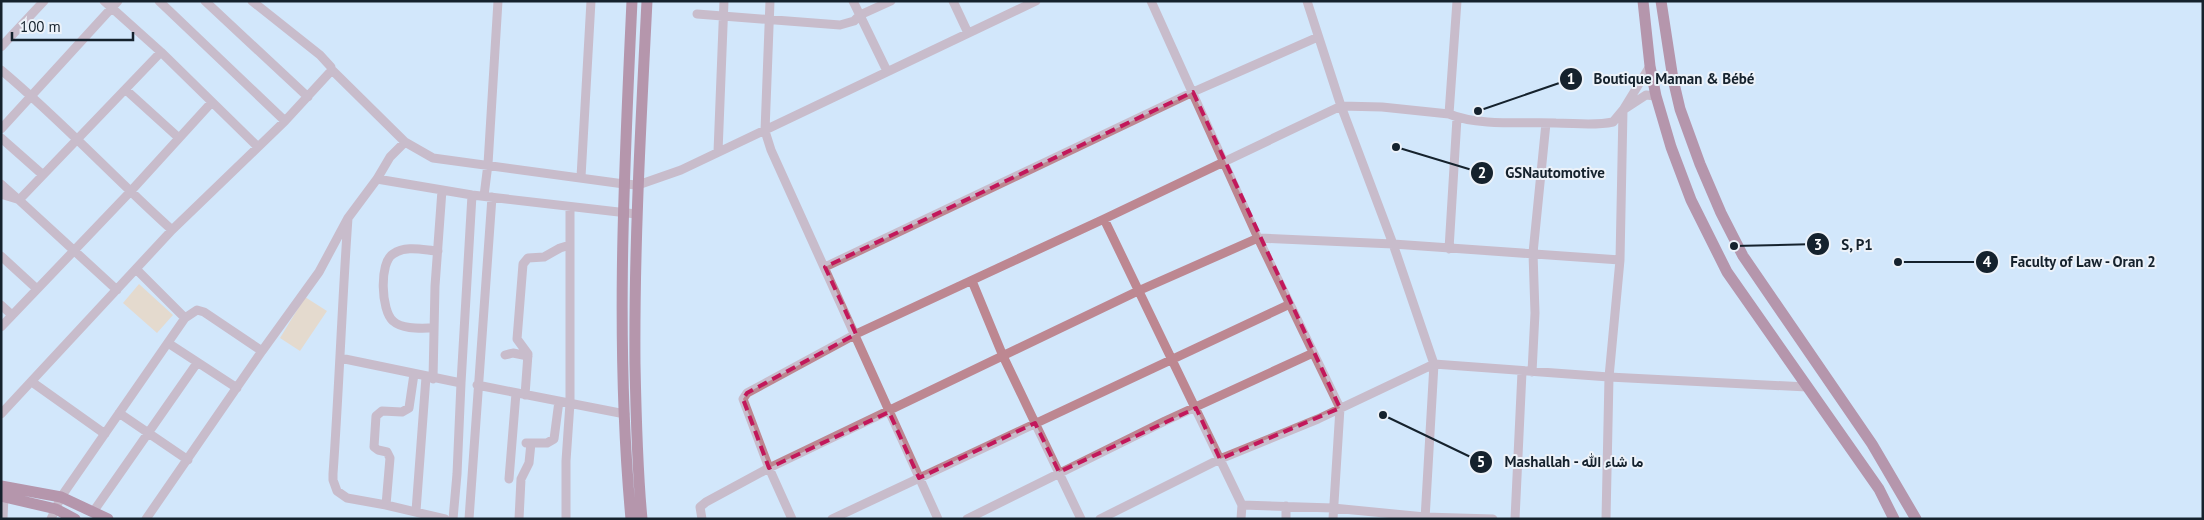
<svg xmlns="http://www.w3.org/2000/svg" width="2204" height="520" font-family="'PT Sans',Vazirmatn,sans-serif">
	<rect width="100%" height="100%" fill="#d2e7fb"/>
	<path fill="#fbca98" d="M139 284 173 315 157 333 123 303Z
		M305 297 327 311 300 351 280 338Z"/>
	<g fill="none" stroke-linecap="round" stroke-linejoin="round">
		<path stroke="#bd8791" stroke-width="9" d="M104 1 161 52 258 147
			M159 1 285 121
			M205 1 308 97
			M770 1 765 131 771 150 938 519
			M853 1 887 71
			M953 1 968 33
			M1151 1 1258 238 1340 408 1333 519
			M1307 1 1341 106 1393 244 1434 364 1425 519
			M697 14 840 25 854 21 860 15 891 1
			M1 47 44 1
			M1650 66 1623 110 1646 95 1656 96
			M331 69 405 142 433 158 624 184 638 185 681 170 1036 1
			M1 70C61 120 114 178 172 230
			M126 90 179 138
			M1449 114 1457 1
			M1 129 118 1
			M1 138 43 175
			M718 152 724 1
			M581 177 591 1
			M377 179 472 195 636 214
			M1 184 19 200
			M1 194 17 199
			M484 196 488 164 498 1
			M348 218C342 303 339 389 333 474V480L337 491 347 498 386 505 445 519
			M1104 219 1242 505 1241 519
			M1449 249 1457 118
			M1 256 37 289
			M825 267 1193 92 1318 37
			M137 270 185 318
			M972 281 1003 356 1081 519
			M117 290 19 200 161 52
			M1 305 12 315
			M1 327 130 192 212 102
			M434 328C422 328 403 330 393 321 381 311 379 262 393 254 406 245 423 250 438 251
			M168 343 237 388
			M262 351 319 272 348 218 377 179 390 157 405 142
			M505 355 513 353 528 356
			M340 358 461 383
			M1532 372 1535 313 1533 253 1546 123
			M433 379 435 286 442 190
			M32 382 105 434
			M477 385 625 414
			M525 395 528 354 517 339 523 264 528 258 544 257 560 248 570 245
			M119 413 188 460
			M1 414 172 230 285 121 331 71V67L320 55 252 1
			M526 443H547L554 439 559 401
			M509 479 516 393
			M386 505 390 458 387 452 378 450 374 447 376 416 382 411 402 412 409 408 414 374
			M1242 505 1333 508 1425 517 1493 519
			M416 511 426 377
			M93 512 197 363
			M3 519 4 496
			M51 519 61 497 185 318 197 310 204 312 262 351 146 519
			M453 519 457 474 461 383 472 195
			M469 519 492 197
			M519 519 521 479 529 463 531 443
			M566 519V461L570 403V207
			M702 519 700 507 706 502 769 468 1138 291 1258 238 1393 244 1620 260
			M792 519 769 468 743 399 747 393 856 334 1104 219 1341 106 1382 107 1449 114C1477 126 1524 122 1556 123 1575 123 1594 126 1613 122L1623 110
			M832 519 1290 304
			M967 519 1165 421 1313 353
			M1100 519 1220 459 1318 419 1434 364 1609 377 1807 387
			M1286 519V506
			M1515 519 1522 372
			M1606 519 1609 377 1620 260 1623 110"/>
		<path stroke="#92334d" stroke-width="11" d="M1643 1 1650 66 1656 96 1671 147 1691 200 1727 272 1879 489 1894 519
			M1661 1 1673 79 1680 109 1700 164 1721 213 1743 256 1872 444 1916 519
			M1 486 61 497 108 519
			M1 496 56 509 75 519
			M631 519C615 346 624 174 632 1
			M642 519C637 467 636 416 635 364 634 243 641 122 647 1"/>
	</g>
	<path d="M0 0H2204V520H0ZM1193 92 1340 408 1220 459 1196 408 1059 472 1035 423 919 478 889 412 769 468 743 399 747 393 856 334 825 267Z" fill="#d2e7fb" fill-opacity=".55" fill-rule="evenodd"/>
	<path fill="none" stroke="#c2185b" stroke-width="4" stroke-dasharray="10 6" stroke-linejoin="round" d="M1193 92 1340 408 1220 459 1196 408 1059 472 1035 423 919 478 889 412 769 468 743 399 747 393 856 334 825 267Z"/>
	<path fill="none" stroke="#15222d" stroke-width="2" d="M1478 111L1571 79M1396 147L1482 173M1734 246L1818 244M1898 262L1987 262M1383 415L1481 462"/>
	<g fill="#15222d" stroke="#ecf2f9" stroke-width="2">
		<circle cx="1478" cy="111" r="5"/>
		<circle cx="1396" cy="147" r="5"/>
		<circle cx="1734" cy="246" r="5"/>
		<circle cx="1898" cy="262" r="5"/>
		<circle cx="1383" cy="415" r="5"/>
		<circle cx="1571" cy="79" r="12"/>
		<circle cx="1482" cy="173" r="12"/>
		<circle cx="1818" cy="244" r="12"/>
		<circle cx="1987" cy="262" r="12"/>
		<circle cx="1481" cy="462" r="12"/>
	</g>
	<g font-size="15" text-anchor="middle" font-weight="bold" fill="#fff">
		<text x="1571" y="84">1</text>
		<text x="1482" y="178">2</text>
		<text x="1818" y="250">3</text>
		<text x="1987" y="267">4</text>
		<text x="1481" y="467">5</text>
	</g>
	<g font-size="15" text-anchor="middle" font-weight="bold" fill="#15222d" stroke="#ecf2f9" stroke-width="4" stroke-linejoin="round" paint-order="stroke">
		<text x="1674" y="84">Boutique Maman &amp; Bébé</text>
		<text x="1555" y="178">GSNautomotive</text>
		<text x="1857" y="250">S, P1</text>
		<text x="2083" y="267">Faculty of Law - Oran 2</text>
		<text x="1574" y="467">Mashallah - ما شاء الله</text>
	</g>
	<rect width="2204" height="520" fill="none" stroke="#15222d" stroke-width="5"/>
	<path d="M12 32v8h121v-8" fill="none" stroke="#15222d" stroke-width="2.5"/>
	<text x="20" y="32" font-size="15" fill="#15222d" stroke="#ecf2f9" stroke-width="4" paint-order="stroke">100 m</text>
</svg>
